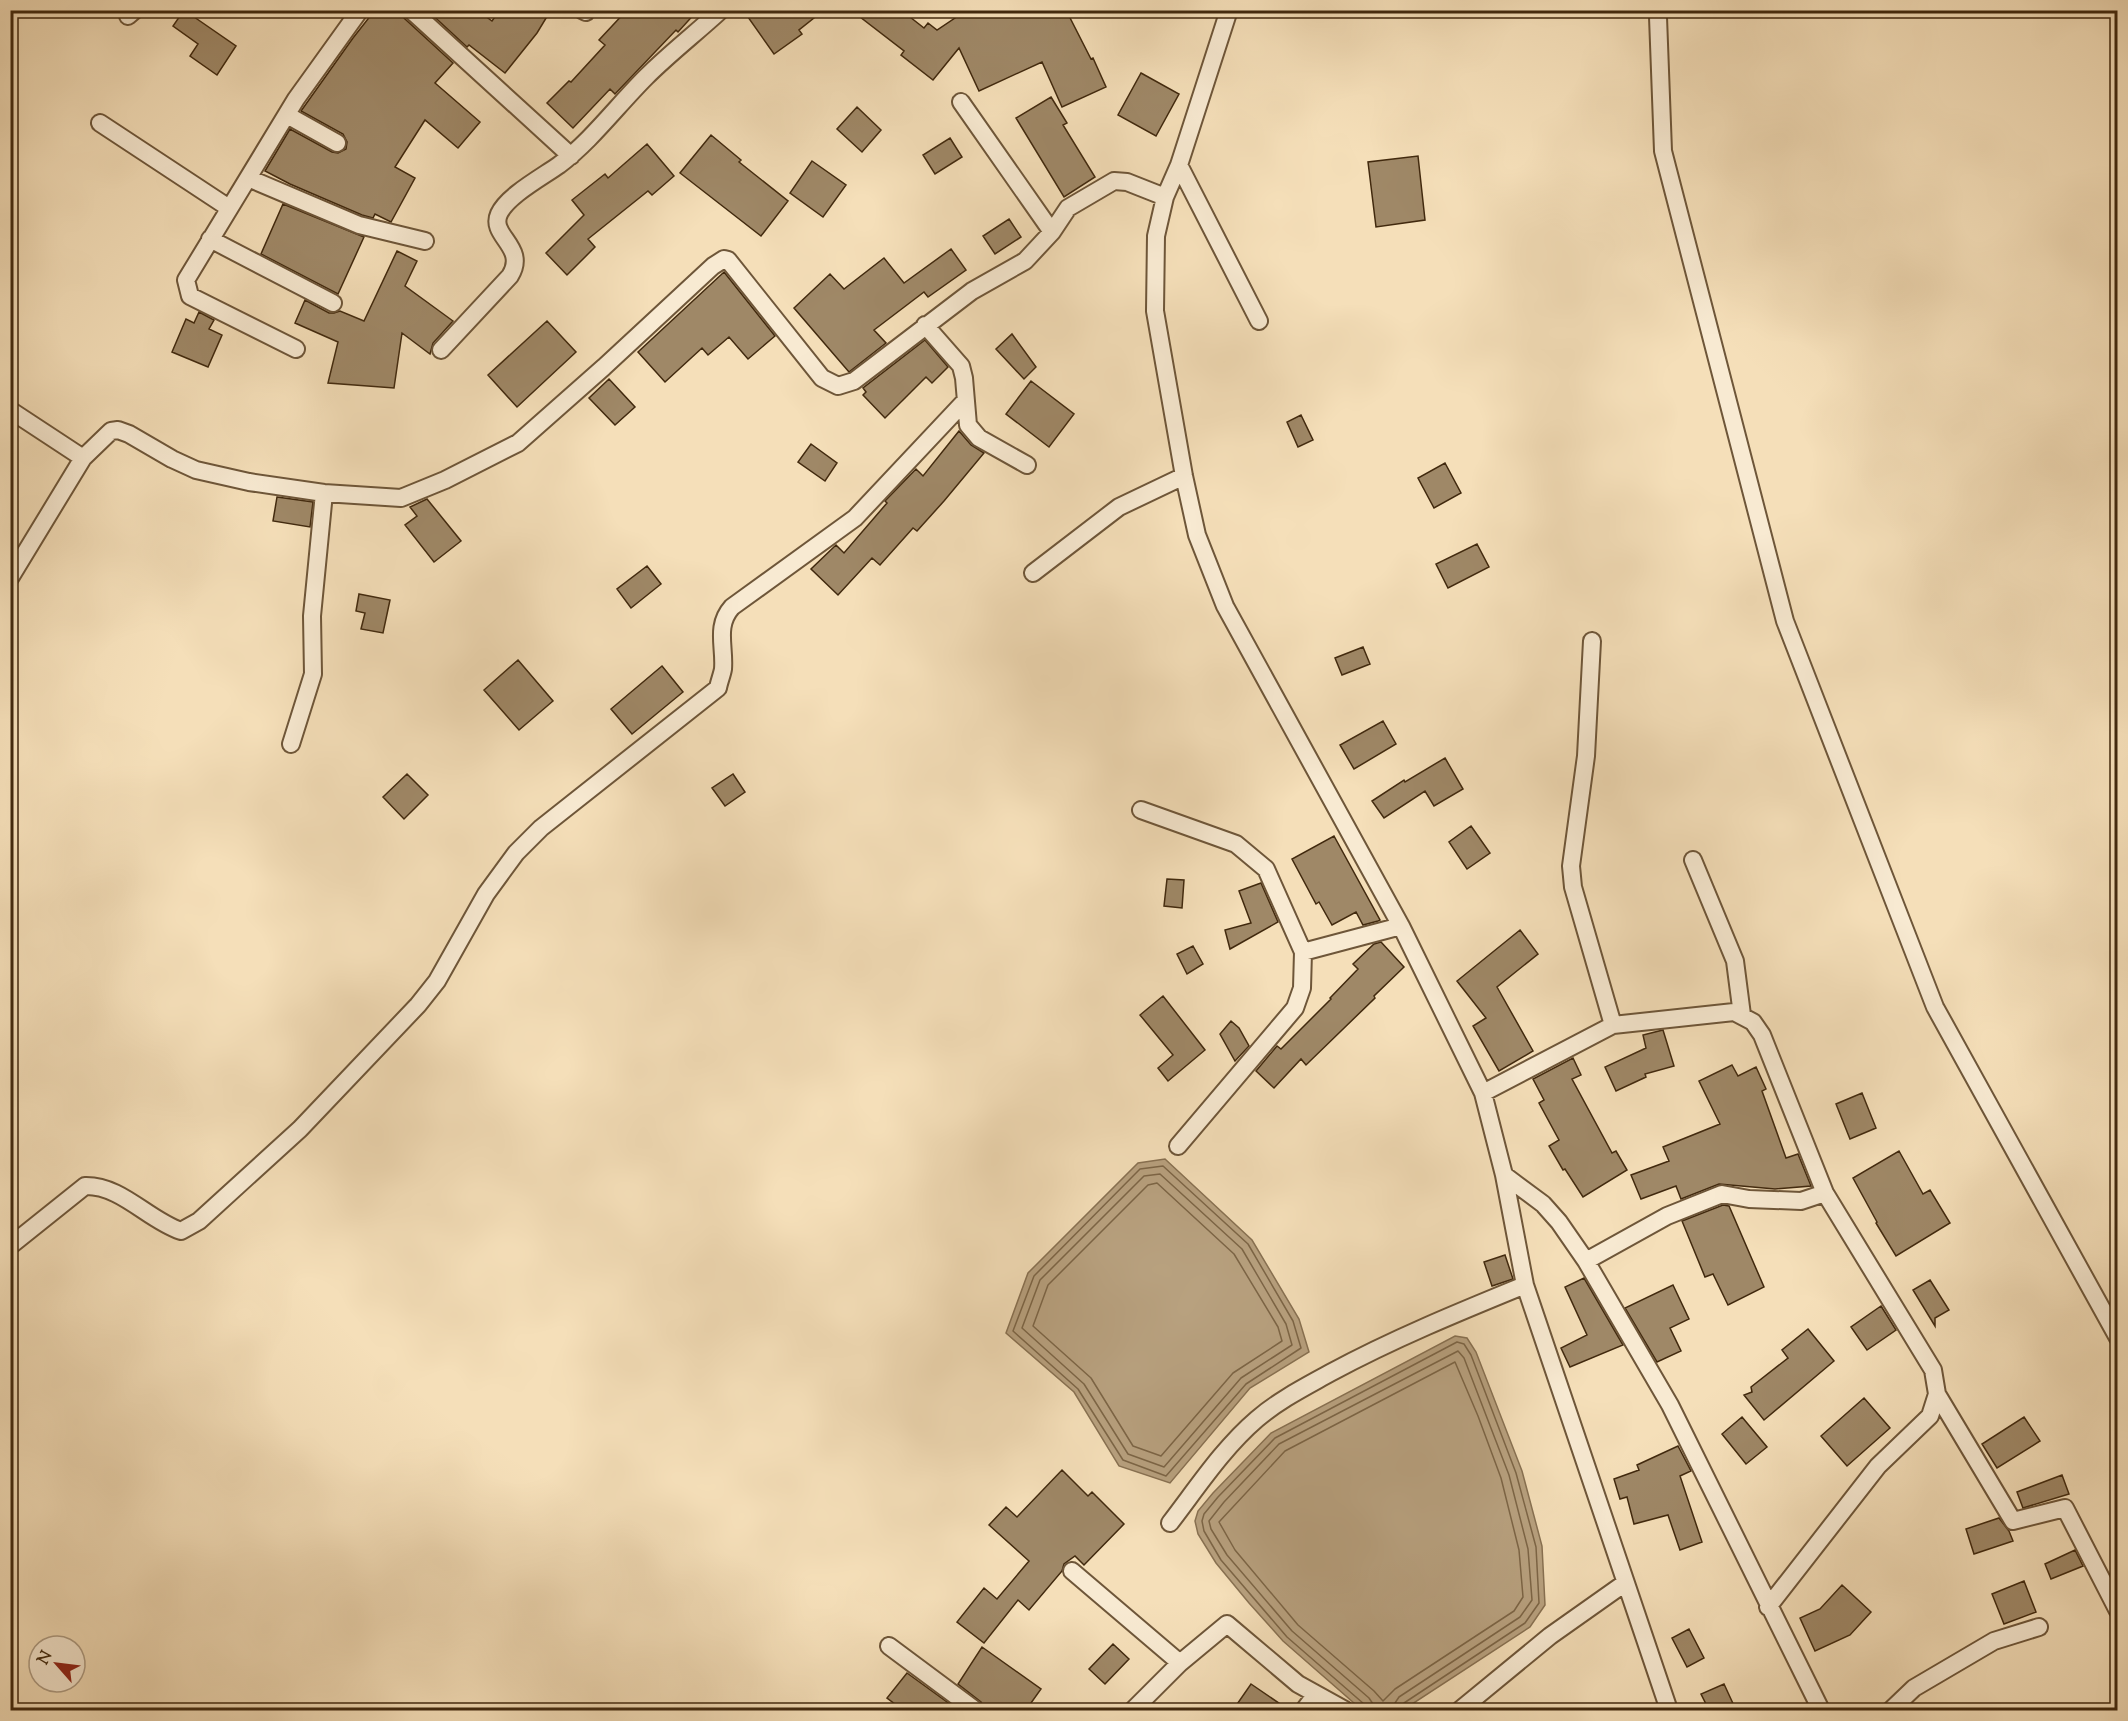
<svg xmlns="http://www.w3.org/2000/svg" width="2128" height="1721" font-family="'Sorts Mill Goudy',serif">
	<rect width="100%" height="100%" fill="#f5dfb9"/>
	<filter id="stains"><feTurbulence type="fractalNoise" baseFrequency=".00333" numOctaves="4"/><feColorMatrix values="0 0 0 0 .2 0 0 0 0 .09 0 0 0 0 .02 0 0 0 .5 -.17"/></filter>
	<radialGradient id="worn" r=".72"><stop offset=".6" stop-color="#630" stop-opacity="0"/><stop offset="1" stop-color="#630" stop-opacity=".3"/></radialGradient>
	<path fill="#b8a17f" stroke="#887152" stroke-width="1.5" d="M1165 1159 1252 1240 1299 1319 1309 1352 1250 1388 1170 1483 1119 1466 1074 1392 1006 1333 1028 1273 1138 1163Z
		M1455 1336 1467 1338 1476 1352 1522 1471 1542 1546 1545 1605 1530 1627 1403 1710H1362L1283 1641 1249 1603 1216 1563 1198 1534 1195 1521 1198 1511 1213 1493 1271 1433Z"/>
	<g fill="none" stroke-linecap="round" stroke-linejoin="round">
		<path stroke="#7c6546" stroke-width="1.5" d="M1163 1166 1248 1244 1293 1321 1301 1348 1246 1384 1166 1476 1123 1460 1078 1389 1013 1331 1034 1276 1140 1169Z
			M1160 1174 1242 1249 1286 1324 1292 1345 1241 1378 1164 1467 1128 1454 1084 1384 1022 1328 1040 1280 1144 1176Z
			M1157 1183 1234 1254 1278 1327 1282 1341 1233 1373 1161 1456 1133 1446 1091 1378 1033 1326 1048 1285 1148 1185Z
			M1455 1362 1478 1416 1501 1478 1519 1550 1523 1597 1514 1611 1395 1689 1383 1701 1374 1691 1298 1625 1235 1550 1219 1522 1285 1451Z
			M1366 1710 1364 1704 1287 1637 1221 1560 1204 1531 1202 1521 1204 1514 1218 1497 1275 1438 1457 1342 1464 1344 1471 1355 1516 1473 1536 1547 1539 1603 1525 1623 1404 1703 1401 1710
			M1373 1710V1704L1369 1698 1292 1631 1227 1555 1211 1529 1209 1521 1224 1502 1279 1444 1458 1351 1464 1358 1509 1475 1528 1549 1532 1600 1520 1617 1399 1697 1395 1703 1393 1710"/>
	</g>
	<path fill="#9f8867" stroke="#41290e" stroke-width="1.5" d="M184 10 236 46 217 75 190 56 198 44 173 26Z
		M375 10H401L404 18 453 63 435 83 480 122 458 148 425 120 395 167 415 178 391 222 375 214 373 218 362 215 290 184 265 171 290 129 332 152 338 153 346 149 347 142 343 134 301 111 353 38Z
		M427 10H477L492 21 500 10H551L537 33 505 73 469 45 467 47Z
		M627 10H698L678 32 676 30 615 94 610 89 573 128 547 103 569 81 571 82 605 45 599 40Z
		M743 10H824L799 30 802 34 774 54Z
		M851 10H901L924 28 928 23 937 30 967 10H1066L1091 59 1093 58 1106 87 1062 107 1042 62 979 91 959 48 933 80 901 55 904 51Z
		M1141 73 1179 94 1156 136 1118 115Z
		M1051 97 1067 123 1063 125 1095 177 1064 197 1016 118Z
		M857 107 881 130 862 152 837 129Z
		M711 135 741 160 739 162 788 201 761 236 680 173Z
		M950 138 962 157 935 174 923 155Z
		M647 144 674 176 652 195 648 191 588 239 595 247 567 275 546 253 584 215 572 200 605 174 608 178Z
		M1418 156 1425 220 1376 227 1368 162Z
		M812 161 846 185 823 217 790 193Z
		M283 204 364 237 338 294 261 254Z
		M1009 219 1021 237 995 254 983 236Z
		M951 249 966 270 928 297 924 292 874 330 886 343 849 372 794 308 830 274 844 289 884 258 904 283Z
		M397 251 417 261 405 286 453 321 433 343 430 354 402 333 394 388 328 383 338 342 295 323 305 300 329 313H334L340 311 364 321Z
		M724 272 775 336 748 359 729 337 708 355 702 348 665 382 638 352Z
		M199 312 214 320 209 329 222 335 208 367 172 352 186 319 194 323Z
		M547 321 576 352 517 407 488 375Z
		M1012 334 1036 367 1024 379 996 349Z
		M925 340 948 367 932 383 926 377 885 418 863 395 866 392 863 388Z
		M609 379 635 407 615 425 589 398Z
		M1031 381 1074 414 1049 447 1006 414Z
		M1301 415 1313 440 1298 447 1287 422Z
		M959 431 971 445 984 453 944 501 917 531 913 528 880 565 872 558 838 595 811 569 836 545 844 553 887 503 885 501 916 469 923 476Z
		M811 444 837 463 825 481 798 462Z
		M1445 463 1461 493 1434 508 1418 478Z
		M277 497 313 502 310 527 273 521Z
		M427 499 461 541 434 562 405 525 417 516 410 507Z
		M1477 544 1489 567 1448 588 1436 564Z
		M647 566 661 584 631 608 617 589Z
		M359 594 390 600 383 633 361 629 365 613 356 611Z
		M1363 647 1370 664 1342 675 1335 658Z
		M518 660 553 701 519 730 484 690Z
		M662 666 683 692 632 734 611 709Z
		M1383 721 1396 744 1354 769 1340 745Z
		M1445 758 1463 789 1434 806 1425 791 1384 818 1372 801 1404 780 1405 782Z
		M407 774 428 795 404 819 383 797Z
		M733 774 745 792 725 806 712 788Z
		M1471 826 1490 853 1467 869 1449 842Z
		M1334 836 1380 920 1378 921 1363 925 1356 912 1332 925 1319 902 1316 904 1292 859Z
		M1167 879 1184 880 1182 908 1164 906Z
		M1261 883 1278 922 1230 949 1225 930 1251 923 1239 891Z
		M1520 930 1538 954 1497 987 1533 1051 1499 1071 1473 1026 1486 1018 1457 981Z
		M1381 942 1404 967 1374 996 1375 998 1306 1065 1301 1059 1274 1088 1256 1071 1277 1046 1281 1049 1331 999 1330 998 1358 969 1353 964 1374 944Z
		M1193 946 1203 964 1187 974 1177 954Z
		M1163 996 1205 1050 1168 1081 1158 1068 1173 1055 1140 1015Z
		M1231 1021 1239 1028 1249 1046 1235 1061 1220 1034Z
		M1663 1030 1674 1066 1645 1074 1646 1077 1616 1091 1605 1067 1646 1048 1643 1035Z
		M1573 1058 1581 1075 1572 1079 1612 1153 1616 1151 1627 1170 1583 1197 1565 1169 1563 1170 1549 1146 1559 1140 1539 1103 1544 1100 1533 1079Z
		M1732 1065 1738 1076 1756 1067 1766 1089 1762 1091 1786 1158 1798 1154 1811 1186 1775 1189 1719 1184 1681 1199 1676 1186 1641 1199 1631 1175 1669 1161 1663 1147 1720 1124 1699 1081Z
		M1862 1093 1876 1128 1850 1139 1836 1104Z
		M1899 1151 1923 1194 1930 1190 1950 1223 1896 1256 1876 1223 1877 1222 1853 1178Z
		M1723 1205 1729 1206 1764 1287 1728 1305 1713 1274 1705 1277 1682 1221Z
		M1505 1255 1513 1279 1492 1286 1484 1262Z
		M1584 1278 1623 1345 1570 1367 1561 1348 1587 1335 1565 1287Z
		M1930 1280 1949 1310 1935 1318V1326L1913 1290Z
		M1673 1285 1689 1319 1670 1328 1681 1351 1657 1362 1625 1308Z
		M1881 1306 1896 1330 1867 1350 1851 1327Z
		M1808 1329 1834 1361 1764 1420 1744 1395 1752 1392 1751 1387 1788 1358 1782 1350Z
		M1864 1398 1890 1428 1847 1466 1821 1436Z
		M1742 1417 1767 1447 1746 1464 1722 1434Z
		M2024 1417 2040 1441 1997 1468 1982 1444Z
		M1678 1446 1691 1471 1680 1476 1702 1542 1680 1550 1668 1515 1634 1524 1627 1497 1620 1499 1614 1479 1639 1470 1637 1465Z
		M1062 1470 1088 1496 1092 1492 1124 1524 1084 1565 1075 1556 1064 1564 1062 1571 1029 1610 1018 1600 984 1643 957 1622 984 1588 997 1599 1029 1561 989 1525 1006 1507 1017 1517Z
		M2062 1475 2069 1494 2023 1508 2017 1492Z
		M1999 1518 2009 1531 2013 1541 1974 1554 1966 1529Z
		M2075 1550 2083 1566 2051 1579 2045 1564Z
		M2024 1581 2036 1612 2004 1624 1992 1594Z
		M1842 1585 1871 1612 1850 1635 1815 1651 1800 1618 1820 1609Z
		M1689 1629 1704 1658 1687 1667 1672 1638Z
		M1113 1644 1129 1659 1105 1684 1089 1669Z
		M982 1647 1041 1689 1026 1710H985L981 1702 958 1684Z
		M907 1673 958 1710H903L887 1698Z
		M1251 1684 1289 1710H1233Z
		M1724 1684 1736 1710H1709L1701 1694Z"/>
	<g fill="none" stroke-linecap="round" stroke-linejoin="round">
		<defs>
			<path id="street" d="M411 10 571 156
				M582 10 586 12
				M1229 10 1179 165 1165 197 1156 236 1155 311 1184 476 1197 535 1225 606 1401 926 1483 1093 1504 1175 1525 1285 1669 1710
				M1660 10 1658 17 1663 151 1785 621 1935 1007 2118 1338
				M128 16 135 10
				M961 102 1052 232
				M287 115 337 143
				M100 123 229 208
				M1179 165 1259 321
				M248 178 359 225 425 241
				M210 239 333 303
				M925 325 961 366 964 378 968 425 979 438 1027 465
				M296 349 190 296 186 280 296 99 360 10
				M441 350 510 276C528 247 489 236 499 214 507 196 542 177 559 165 591 141 617 106 646 77 669 54 696 33 721 10
				M10 410 83 458 111 431 118 430 129 434 172 459 196 470 249 482 324 493 401 498 445 480 518 443 604 367 713 266 724 259 728 260 822 378 838 386 854 381 972 291 1025 261 1052 232 1068 208 1114 181 1127 182 1165 197
				M1033 573 1119 507 1184 476
				M10 578 83 458
				M1592 641 1586 756 1571 866 1573 887 1613 1025
				M291 744 313 674 312 616 324 493
				M1141 810 1236 844 1266 869 1303 952 1302 988 1295 1008 1178 1146
				M1693 860 1735 961 1742 1015
				M1303 952 1401 926
				M1483 1093 1613 1025 1734 1012 1753 1022 1762 1035 1825 1193 1933 1370 1937 1394 1930 1416 1878 1466 1768 1607
				M1504 1175 1543 1204 1559 1222 1586 1261 1670 1405 1821 1710
				M10 1246 85 1186C121 1185 148 1220 181 1231L199 1221 300 1129 418 1005 437 981 486 894 516 853 541 828 718 688C719 682 722 675 723 669 725 647 715 626 732 607L855 518 965 401
				M1586 1261 1667 1216 1722 1194 1749 1199 1801 1201 1825 1193
				M1937 1394 2013 1521 2065 1508 2118 1611
				M1170 1523C1197 1488 1223 1448 1257 1419 1279 1400 1305 1387 1330 1373 1393 1339 1459 1312 1525 1285
				M1072 1571 1180 1663
				M889 1646 975 1710
				M1133 1710 1180 1663 1227 1624 1298 1684 1345 1710
				M1304 1710 1316 1694
				M1460 1710 1550 1636 1625 1583
				M1891 1710 1914 1688 1994 1641 2039 1627"/>
		</defs>
		<use href="#street" stroke="#6e5639" stroke-width="20"/>
		<use href="#street" stroke="#f8ead2" stroke-width="16"/>
	</g>
	<rect width="2128" height="1721" fill="none" stroke="#f5dfb9" stroke-width="36"/>
	<rect x="12" y="12" width="2104" height="1697" fill="none" stroke="#41290e" stroke-width="3"/>
	<rect x="18" y="18" width="2092" height="1685" fill="none" stroke="#41290e" stroke-width="1.5"/>
	<g transform="translate(57 1664) rotate(298)"><circle r="28" fill="#f8ead2" stroke="#af9d84" stroke-width="1.5"/>
	<path d="M0-4.5L10 22L0 15L-10 22Z" fill="#8f2418"/>
	<text y="-9" font-size="16" font-weight="bold" text-anchor="middle" fill="#41290e">N</text>
	</g>
	<rect width="100%" height="100%" filter="url(#stains)"/>
	<rect width="100%" height="100%" fill="url(#worn)"/>
</svg>
